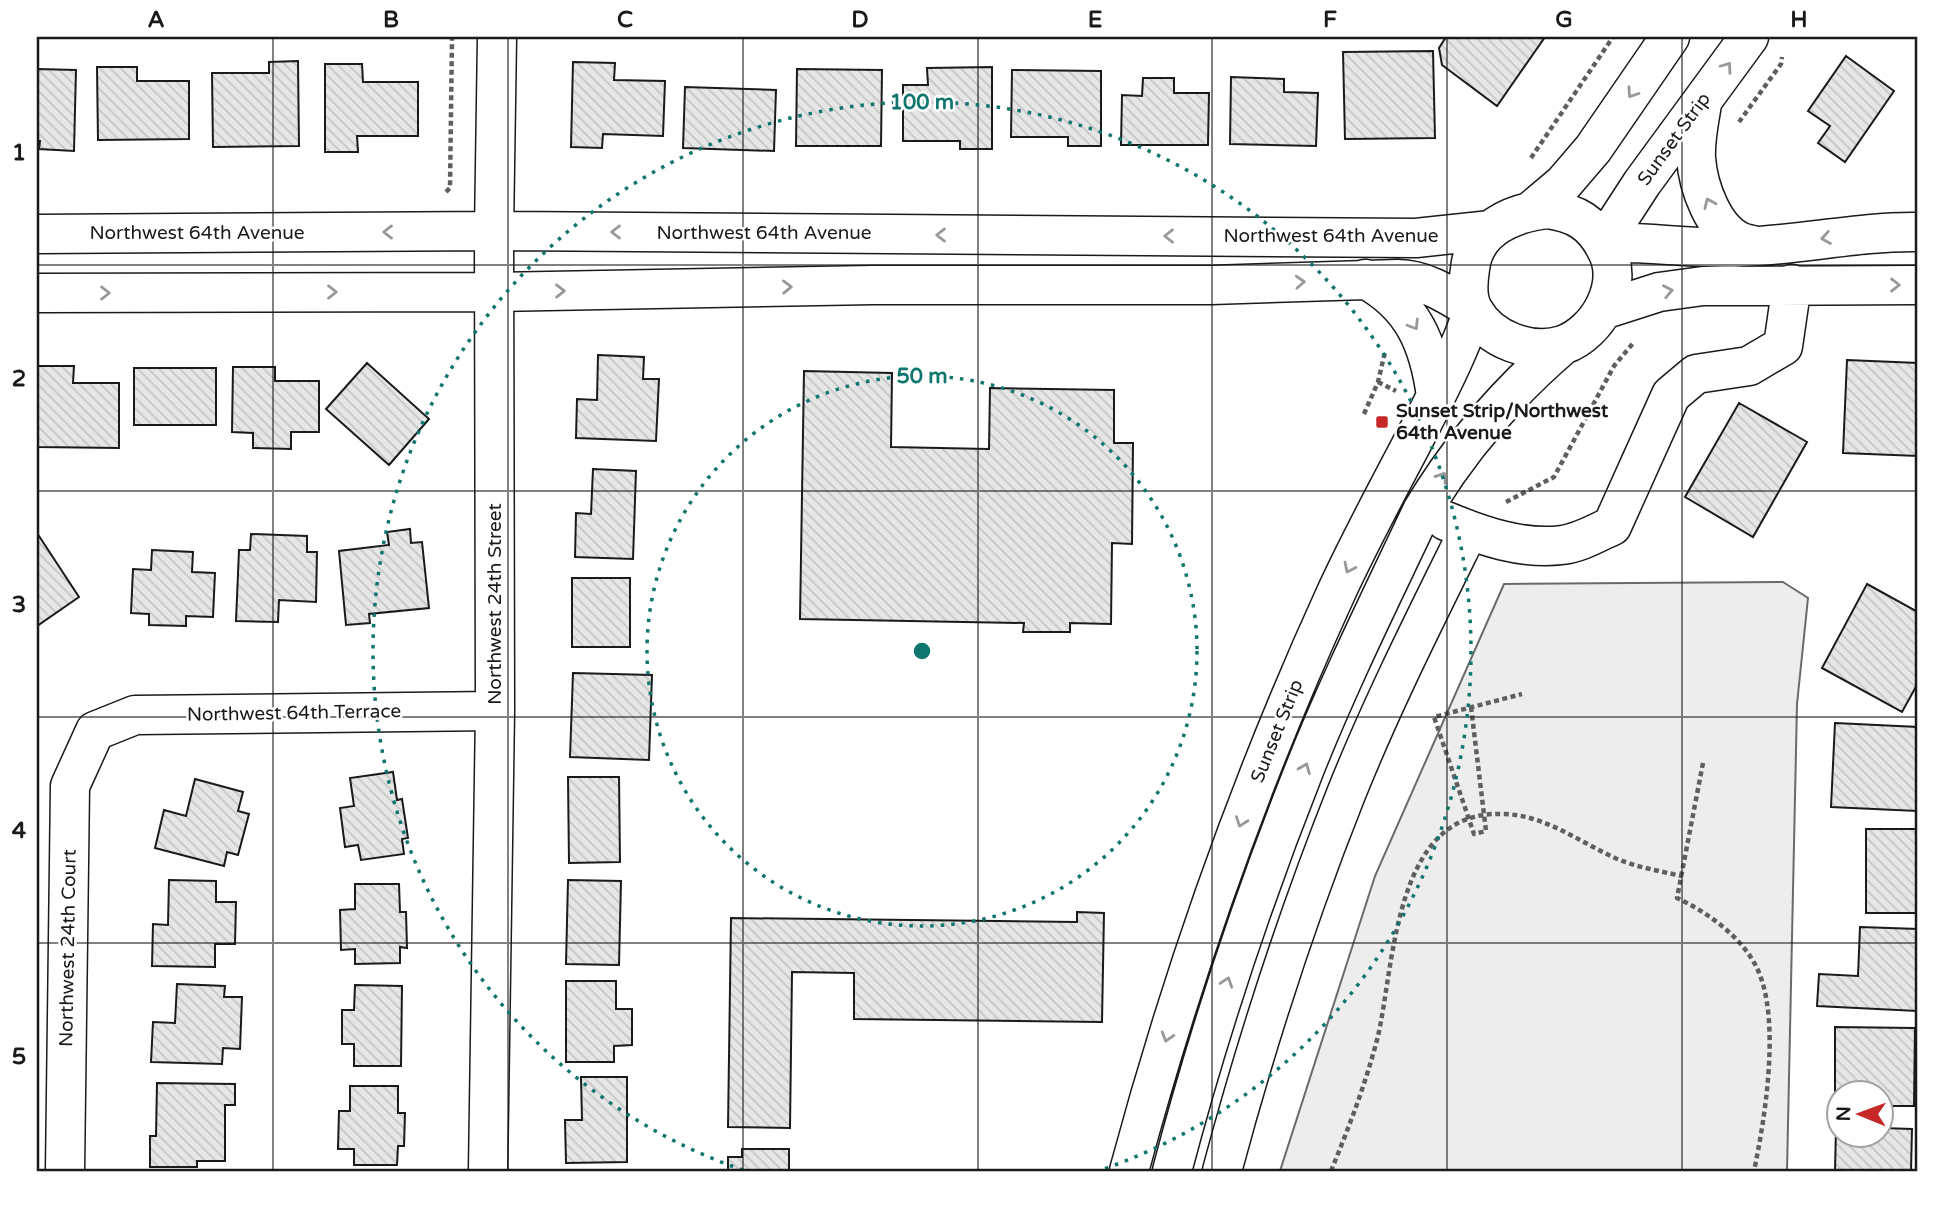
<svg xmlns="http://www.w3.org/2000/svg" width="1955" height="1208" font-family="'Varela Round',sans-serif">
	<defs>
		<pattern id="building-back-hatch" width="6" height="6" patternUnits="userSpaceOnUse" patternTransform="scale(1.75)"><rect width="6" height="6" fill="#e6e6e6"/><path d="M-1 5l2 2M0 0l6 6M5-1l2 2" fill="none" stroke="#c5c5c5"/></pattern>
	</defs>
	<rect width="100%" height="100%" fill="#fff"/>
	<path fill="#ededed" stroke="#6a6a6a" stroke-width="2" d="M1783 582 1808 598 1797 704 1787 1171H1280L1375 876 1504 584Z"/>
	<path fill="url(#building-back-hatch)" stroke="#1a1a1a" stroke-width="2" d="M1446 37H1545L1497 106 1442 65 1439 48Z
		M1433 51 1435 138 1345 139 1343 52Z
		M1846 56 1894 91 1845 162 1818 143 1830 126 1808 111Z
		M298 61 299 146 213 147 212 73H269V62Z
		M573 62 615 63 614 80 665 81 663 136 603 134 602 148 571 147Z
		M325 64H362L363 82H418V136H357L358 152H325Z
		M97 67H137V81H189V139L98 140Z
		M992 67V149H960V141H903V85H928L927 68Z
		M37 69 76 70 74 151 39 149 40 141H37Z
		M797 69 882 70 881 146H796Z
		M1012 70 1101 71V146H1068V137H1011Z
		M1231 77 1284 79V92L1318 93 1316 146 1230 144Z
		M1143 78H1174V93H1209L1208 145H1121L1122 95 1142 96Z
		M685 87 776 90 774 151 683 148Z
		M598 355 644 357 643 379H659L656 441 576 438 577 399 597 400Z
		M1847 360 1918 363V456L1843 453Z
		M367 363 429 419 389 465 326 409Z
		M37 366H74L73 383H119V448L37 447Z
		M233 367H275V381H319V432H291V449L253 448V433L232 432Z
		M134 368H216V425H134Z
		M804 371 892 373 891 447 989 449 990 388 1114 390V443H1133L1132 544 1112 543 1111 624 1070 623V632H1023L1024 623 800 619Z
		M1739 403 1807 442 1753 537 1685 497Z
		M593 469 636 471 633 559 575 557 576 513 591 514Z
		M410 529 411 543 422 542 429 608 369 614 370 623 346 625 339 551 389 545 387 532Z
		M37 533 79 597 37 626Z
		M251 534 307 536V552H317L316 602 279 600 278 622 236 621 239 550H250Z
		M152 550 193 552 192 572 215 573 213 617 186 616V626L149 625V614L131 613 133 569 151 570Z
		M572 578H630V647H572Z
		M1867 584 1918 612V683L1902 712 1822 668Z
		M573 673 652 675 649 760 570 757Z
		M1835 723 1918 727 1917 811 1831 807Z
		M393 772 397 800 402 799 408 838 402 839 404 854 361 860 358 845 345 847 340 808 354 806 350 778Z
		M568 777H619L620 862 569 863Z
		M195 779 243 792 238 811 249 814 238 855 227 852 224 866 155 848 164 810 186 816Z
		M1866 829H1918V913H1866Z
		M169 880 216 881V902H236L235 944H215V967L152 966 153 924 168 925Z
		M568 880 621 881 619 965 566 964Z
		M355 884H399L400 912H406L407 948 400 947V963L355 964V949L341 950 340 910 355 909Z
		M1077 912 1104 913 1102 1022 854 1019V973L792 972 790 1128 728 1127 731 918 1077 922Z
		M1860 927 1918 929 1917 1011 1817 1006 1819 974 1858 976Z
		M566 981H616V1009H632V1045L614 1046V1062H566Z
		M177 984 225 986 224 997H242L240 1049 223 1048 222 1064 151 1062 153 1022 175 1023Z
		M355 985 402 986 401 1066H354V1044H342V1010H354Z
		M1835 1027 1915 1028 1914 1106H1882V1092H1840V1105H1835Z
		M581 1077H627V1162L566 1163 565 1120H582Z
		M157 1083 235 1084V1105H225V1161H197V1167H150V1136H156Z
		M350 1086H398V1113H405L404 1146H398L397 1165H354V1149H338L339 1111H350Z
		M1836 1128H1840V1134H1882V1128L1912 1129 1911 1171H1835Z
		M742 1149H789V1171H728V1157H742Z"/>
	<g fill="none" stroke-linecap="round" stroke-linejoin="round">
		<defs>
			<path id="minor" d="M1702 104C1699 122 1695 140 1696 158 1698 186 1713 230 1741 242 1746 244 1752 245 1757 246
				M1547 209C1576 213 1593 223 1606 249 1625 284 1599 332 1563 345 1531 355 1490 340 1474 311 1467 300 1468 282 1470 269 1474 229 1512 213 1547 209Z
				M1531 211 1563 184 1593 149 1670 37
				M37 234 494 231 1416 238 1491 230
				M1603 243C1649 241 1695 250 1742 247 1801 245 1859 231 1918 232
				M1603 243 1642 183 1749 37
				M1365 279C1413 305 1429 344 1436 396
				M37 293 494 292 873 285H1211L1398 279C1425 279 1450 296 1473 310
				M1603 310 1659 292 1703 286 1918 285
				M1446 521C1482 536 1522 550 1562 545 1580 543 1596 533 1612 526L1671 395 1696 374 1749 366 1783 346 1792 284
				M65 1171 70 786 95 731 135 715 495 711
				M488 1171 495 711 494 231 497 37
				M1129 1171C1182 974 1250 781 1335 595 1361 538 1392 482 1421 426 1440 388 1460 350 1473 310
				M1172 1171C1208 1034 1253 899 1305 768 1340 680 1382 596 1422 511 1460 447 1507 393 1563 345
				M1222 1171C1256 1044 1297 917 1346 794 1382 704 1426 617 1469 530"/>
		</defs>
		<use href="#minor" stroke="#1a1a1a" stroke-width="41"/>
		<path stroke="#5f5f5f" stroke-width="4.5" stroke-dasharray="5 3.5" stroke-linecap="butt" d="M1739 122 1781 64 1782 57
			M1531 158 1613 37
			M446 192 450 188 452 37
			M1378 382 1396 391
			M1364 414 1378 382 1385 352
			M1506 502 1554 477 1614 366 1634 342
			M1471 707 1486 831 1474 834 1434 717 1522 694
			M1703 763 1677 898C1711 914 1749 942 1761 978 1779 1029 1765 1119 1754 1171
			M1331 1171C1349 1127 1366 1083 1378 1036 1395 962 1394 809 1503 814 1545 815 1578 841 1615 858 1636 867 1659 871 1682 876"/>
		<use href="#minor" stroke="#fff" stroke-width="38"/>
	</g>
	<defs><path id="oneway-chevron" d="M-2-3.5L2.5 0L-2 3.5" fill="none" stroke-width="1.6" stroke-linecap="round" stroke-linejoin="round" transform="scale(1.75)"/></defs>
	<g stroke="#989898">
		<use href="#oneway-chevron" transform="translate(1727 67) rotate(-54)"/>
		<use href="#oneway-chevron" transform="translate(1632 93) rotate(124)"/>
		<use href="#oneway-chevron" transform="translate(1709 203) rotate(-114)"/>
		<use href="#oneway-chevron" transform="translate(388 232) rotate(180)"/>
		<use href="#oneway-chevron" transform="translate(616 232) rotate(-180)"/>
		<use href="#oneway-chevron" transform="translate(941 235) rotate(-180)"/>
		<use href="#oneway-chevron" transform="translate(1169 236) rotate(-180)"/>
		<use href="#oneway-chevron" transform="translate(1826 238) rotate(170)"/>
		<use href="#oneway-chevron" transform="translate(1300 282) rotate(-3)"/>
		<use href="#oneway-chevron" transform="translate(1895 285)"/>
		<use href="#oneway-chevron" transform="translate(787 287) rotate(-1)"/>
		<use href="#oneway-chevron" transform="translate(560 291) rotate(-1)"/>
		<use href="#oneway-chevron" transform="translate(1668 291) rotate(-11)"/>
		<use href="#oneway-chevron" transform="translate(332 292)"/>
		<use href="#oneway-chevron" transform="translate(105 293)"/>
		<use href="#oneway-chevron" transform="translate(1414 325) rotate(58)"/>
		<use href="#oneway-chevron" transform="translate(1442 477) rotate(-57)"/>
		<use href="#oneway-chevron" transform="translate(1349 568) rotate(116)"/>
		<use href="#oneway-chevron" transform="translate(1305 768) rotate(-68)"/>
		<use href="#oneway-chevron" transform="translate(1241 822) rotate(110)"/>
		<use href="#oneway-chevron" transform="translate(1227 982) rotate(-72)"/>
		<use href="#oneway-chevron" transform="translate(1167 1037) rotate(107)"/>
	</g>
	<path fill="none" stroke="#1a1a1a" stroke-width="2" stroke-opacity="0.55" d="M273 37V1171M508 37V1171M743 37V1171M978 37V1171M1212 37V1171M1447 37V1171M1682 37V1171M37 265H1918M37 491H1918M37 717H1918M37 943H1918"/>
	<g fill="none" stroke="#0f766e" stroke-width="3.5" stroke-dasharray="3.5 7">
		<circle cx="922" cy="651" r="275"/>
		<path d="M743 1170A549 549 0 1 1 1101 1170"/>
	</g>
	<rect fill="#c62828" stroke="#fff" stroke-width="2.5" x="1375" y="415" width="14" height="14" rx="3.5"/>
	<g text-anchor="middle" dominant-baseline="central" stroke-width="5" stroke-linejoin="round" paint-order="stroke">
		<g font-size="19" fill="#1a1a1a" stroke="#fff">
			<text transform="translate(1674 139) rotate(-54)">Sunset Strip</text>
			<text x="197" y="233">Northwest 64th Avenue</text>
			<text x="764" y="233">Northwest 64th Avenue</text>
			<text x="1331" y="236">Northwest 64th Avenue</text>
			<text transform="translate(495 604) rotate(-90)">Northwest 24th Street</text>
			<text transform="translate(294 713) rotate(-1)">Northwest 64th Terrace</text>
			<text transform="translate(1277 731) rotate(-68)">Sunset Strip</text>
			<text transform="translate(68 948) rotate(-89)">Northwest 24th Court</text>
		</g>
		<g font-size="19" font-weight="bold" fill="#1a1a1a" stroke="#fff" text-anchor="start">
			<text x="1396" y="411">Sunset Strip/Northwest<tspan x="1396" dy="22">64th Avenue</tspan></text>
		</g>
	</g>
	<circle cx="922" cy="651" r="10" fill="#0f766e" stroke="#fff" stroke-width="3.5"/>
	<g font-size="21" text-anchor="middle" font-weight="bold" fill="#0f766e" stroke="#fff" stroke-width="5" stroke-linejoin="round" paint-order="stroke">
		<text x="922" y="109">100 m</text>
		<text x="922" y="383">50 m</text>
	</g>
	<rect width="1955" height="1208" fill="none" stroke="#ffffff" stroke-width="77"/>
	<g transform="translate(1860 1114) rotate(271)"><circle r="33" fill="#ffffff" stroke="#a3a3a3" stroke-width="2"/>
	<path d="M0-5L12 26L0 18L-12 26Z" fill="#c62828"/>
	<text y="-10" font-size="19" font-weight="bold" text-anchor="middle" fill="#1a1a1a">N</text>
	</g>
	<rect x="38" y="38" width="1878" height="1132" fill="none" stroke="#1a1a1a" stroke-width="2.5"/>
	<g font-size="23" text-anchor="middle" font-weight="bold" fill="#1a1a1a">
		<text x="156" y="27">A</text>
		<text x="391" y="27">B</text>
		<text x="625" y="27">C</text>
		<text x="860" y="27">D</text>
		<text x="1095" y="27">E</text>
		<text x="1330" y="27">F</text>
		<text x="1564" y="27">G</text>
		<text x="1799" y="27">H</text>
		<text x="19" y="160">1</text>
		<text x="19" y="386">2</text>
		<text x="19" y="612">3</text>
		<text x="19" y="838">4</text>
		<text x="19" y="1064">5</text>
	</g>
</svg>
